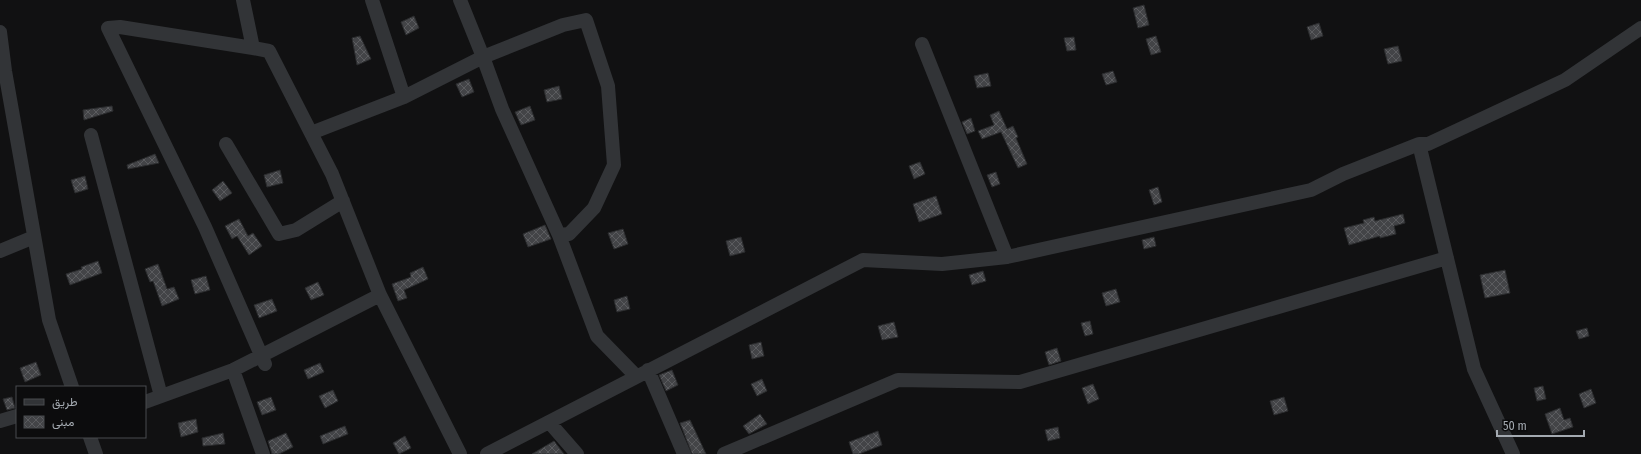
<svg xmlns="http://www.w3.org/2000/svg" width="1641" height="454" font-family="'Fira Sans Condensed',Vazirmatn,sans-serif">
	<defs>
		<pattern id="building-cross-hatch" width="8" height="8" patternUnits="userSpaceOnUse"><rect width="8" height="8" fill="#434447"/><path d="M0 0l8 8M0 8l8-8" fill="none" stroke="#5b5c5f"/></pattern>
	</defs>
	<rect width="100%" height="100%" fill="#111112"/>
	<path fill="url(#building-cross-hatch)" stroke="#2b2c2e" d="M1144 5 1149 25 1138 28 1133 8Z
		M414 16 419 28 406 35 401 22Z
		M1319 23 1323 36 1311 40 1307 27Z
		M360 36 371 59 357 65 352 38Z
		M1156 36 1161 52 1151 55 1146 39Z
		M1074 37 1076 50 1067 51 1064 38Z
		M1398 46 1402 61 1388 64 1384 49Z
		M1113 71 1117 82 1106 85 1102 74Z
		M988 73 991 86 977 88 974 76Z
		M469 79 474 92 462 97 456 84Z
		M559 86 562 99 547 102 544 90Z
		M112 106 113 111 84 120 83 110Z
		M530 106 535 120 521 125 515 112Z
		M999 111 1007 129 1013 126 1018 137 1016 138 1027 164 1018 168 1001 132 982 139 978 131 994 125 990 115Z
		M971 118 975 131 967 134 962 122Z
		M155 154 159 163 128 169 127 165Z
		M920 162 925 174 914 179 909 166Z
		M280 170 283 183 267 187 264 175Z
		M996 172 1000 184 992 187 987 175Z
		M85 176 88 189 75 193 71 180Z
		M223 181 232 193 220 201 212 190Z
		M1158 187 1162 202 1154 205 1149 190Z
		M936 196 942 214 919 222 913 204Z
		M1403 214 1405 223 1394 226 1396 234 1380 238V236L1349 245 1344 228 1364 223 1363 220 1374 217 1375 221Z
		M239 219 248 236 253 233 262 246 249 255 237 236 232 239 225 226Z
		M545 225 551 239 528 247 523 234Z
		M623 229 628 244 614 249 608 233Z
		M741 237 745 252 730 256 726 241Z
		M1154 237 1156 246 1144 249 1142 240Z
		M98 261 102 273 70 285 66 274 82 269 81 267Z
		M158 264 167 289 174 287 179 299 162 306 153 281 150 282 145 269Z
		M423 267 428 279 404 290 407 298 398 301 392 284 411 277 410 273Z
		M1505 270 1510 293 1485 298 1480 275Z
		M983 271 986 281 972 285 969 275Z
		M206 276 210 290 195 294 191 280Z
		M318 282 324 295 311 300 305 288Z
		M1116 289 1120 302 1106 306 1102 293Z
		M627 296 630 309 617 312 614 300Z
		M272 299 277 311 259 318 254 305Z
		M1090 321 1093 334 1085 336 1081 323Z
		M894 322 898 337 882 340 878 326Z
		M1587 328 1589 336 1579 339 1576 331Z
		M761 342 764 356 752 359 749 345Z
		M1057 348 1061 361 1049 365 1045 352Z
		M36 362 41 375 25 382 20 368Z
		M320 363 324 372 308 379 304 370Z
		M672 370 678 385 666 391 659 375Z
		M762 379 767 391 757 396 751 384Z
		M1093 384 1099 399 1088 404 1082 388Z
		M1543 386 1546 399 1537 401 1534 388Z
		M1591 389 1596 403 1584 408 1579 394Z
		M333 390 338 401 325 408 319 396Z
		M12 397 15 408 7 410 3 399Z
		M271 397 276 410 262 415 257 402Z
		M1284 397 1288 411 1274 415 1270 401Z
		M1560 408 1564 420 1570 418 1573 427 1552 434 1545 414Z
		M760 414 767 424 749 434 743 426Z
		M196 419 198 432 181 437 178 423Z
		M690 420 706 454H692L680 423Z
		M345 426 348 434 323 444 320 436Z
		M1058 427 1060 438 1048 441 1045 430Z
		M878 431 882 445 859 454H853L849 442Z
		M223 433 225 444 203 446 202 438Z
		M286 433 293 447 279 454H272L268 441Z
		M405 436 411 448 399 454 393 443Z
		M554 441 564 454H532Z"/>
	<g fill="none" stroke-linecap="round" stroke-linejoin="round">
		<path stroke="#323437" stroke-width="14" d="M243 0 253 48 120 27 108 28 205 227 265 364
			M372 0 404 97
			M460 0 483 57 502 109 559 235 597 336 636 376
			M0 32 5 71 49 320 72 387
			M922 44 1007 257
			M253 48 269 51 332 174 380 295 460 454
			M311 133 404 97 483 57 563 25 586 20 608 86 614 165 594 208 569 234 559 235
			M91 135 161 396
			M226 144 279 234 296 230 343 201
			M1419 144 1474 369 1513 454
			M0 251 34 237
			M233 370 263 454
			M648 370 684 454
			M145 402 233 370 380 295
			M0 421 17 416
			M549 422 577 454
			M90 437 96 454
			M487 454 863 260 942 264 1007 257 1311 190 1343 174 1419 144H1428L1565 80 1641 28
			M724 454 898 380 1020 382 1447 258"/>
	</g>
	<rect x="16" y="386" width="130" height="52" fill="#0c0c0d" stroke="#494b4f"/>
	<rect x="24" y="399" width="20" height="6" fill="#323437" stroke="#494b4f"/>
	<text x="52" y="406" font-size="12" fill="#a4aab1">طريق</text>
	<rect x="24" y="416" width="20" height="12" fill="url(#building-cross-hatch)" stroke="#494b4f"/>
	<text x="52" y="426" font-size="12" fill="#a4aab1">مبنى</text>
	<path d="M1497 430v6h87v-6" fill="none" stroke="#a4aab1" stroke-width="2"/>
	<text x="1503" y="430" font-size="12" fill="#a4aab1" stroke="#0c0c0d" stroke-width="3" paint-order="stroke">50 m</text>
</svg>
